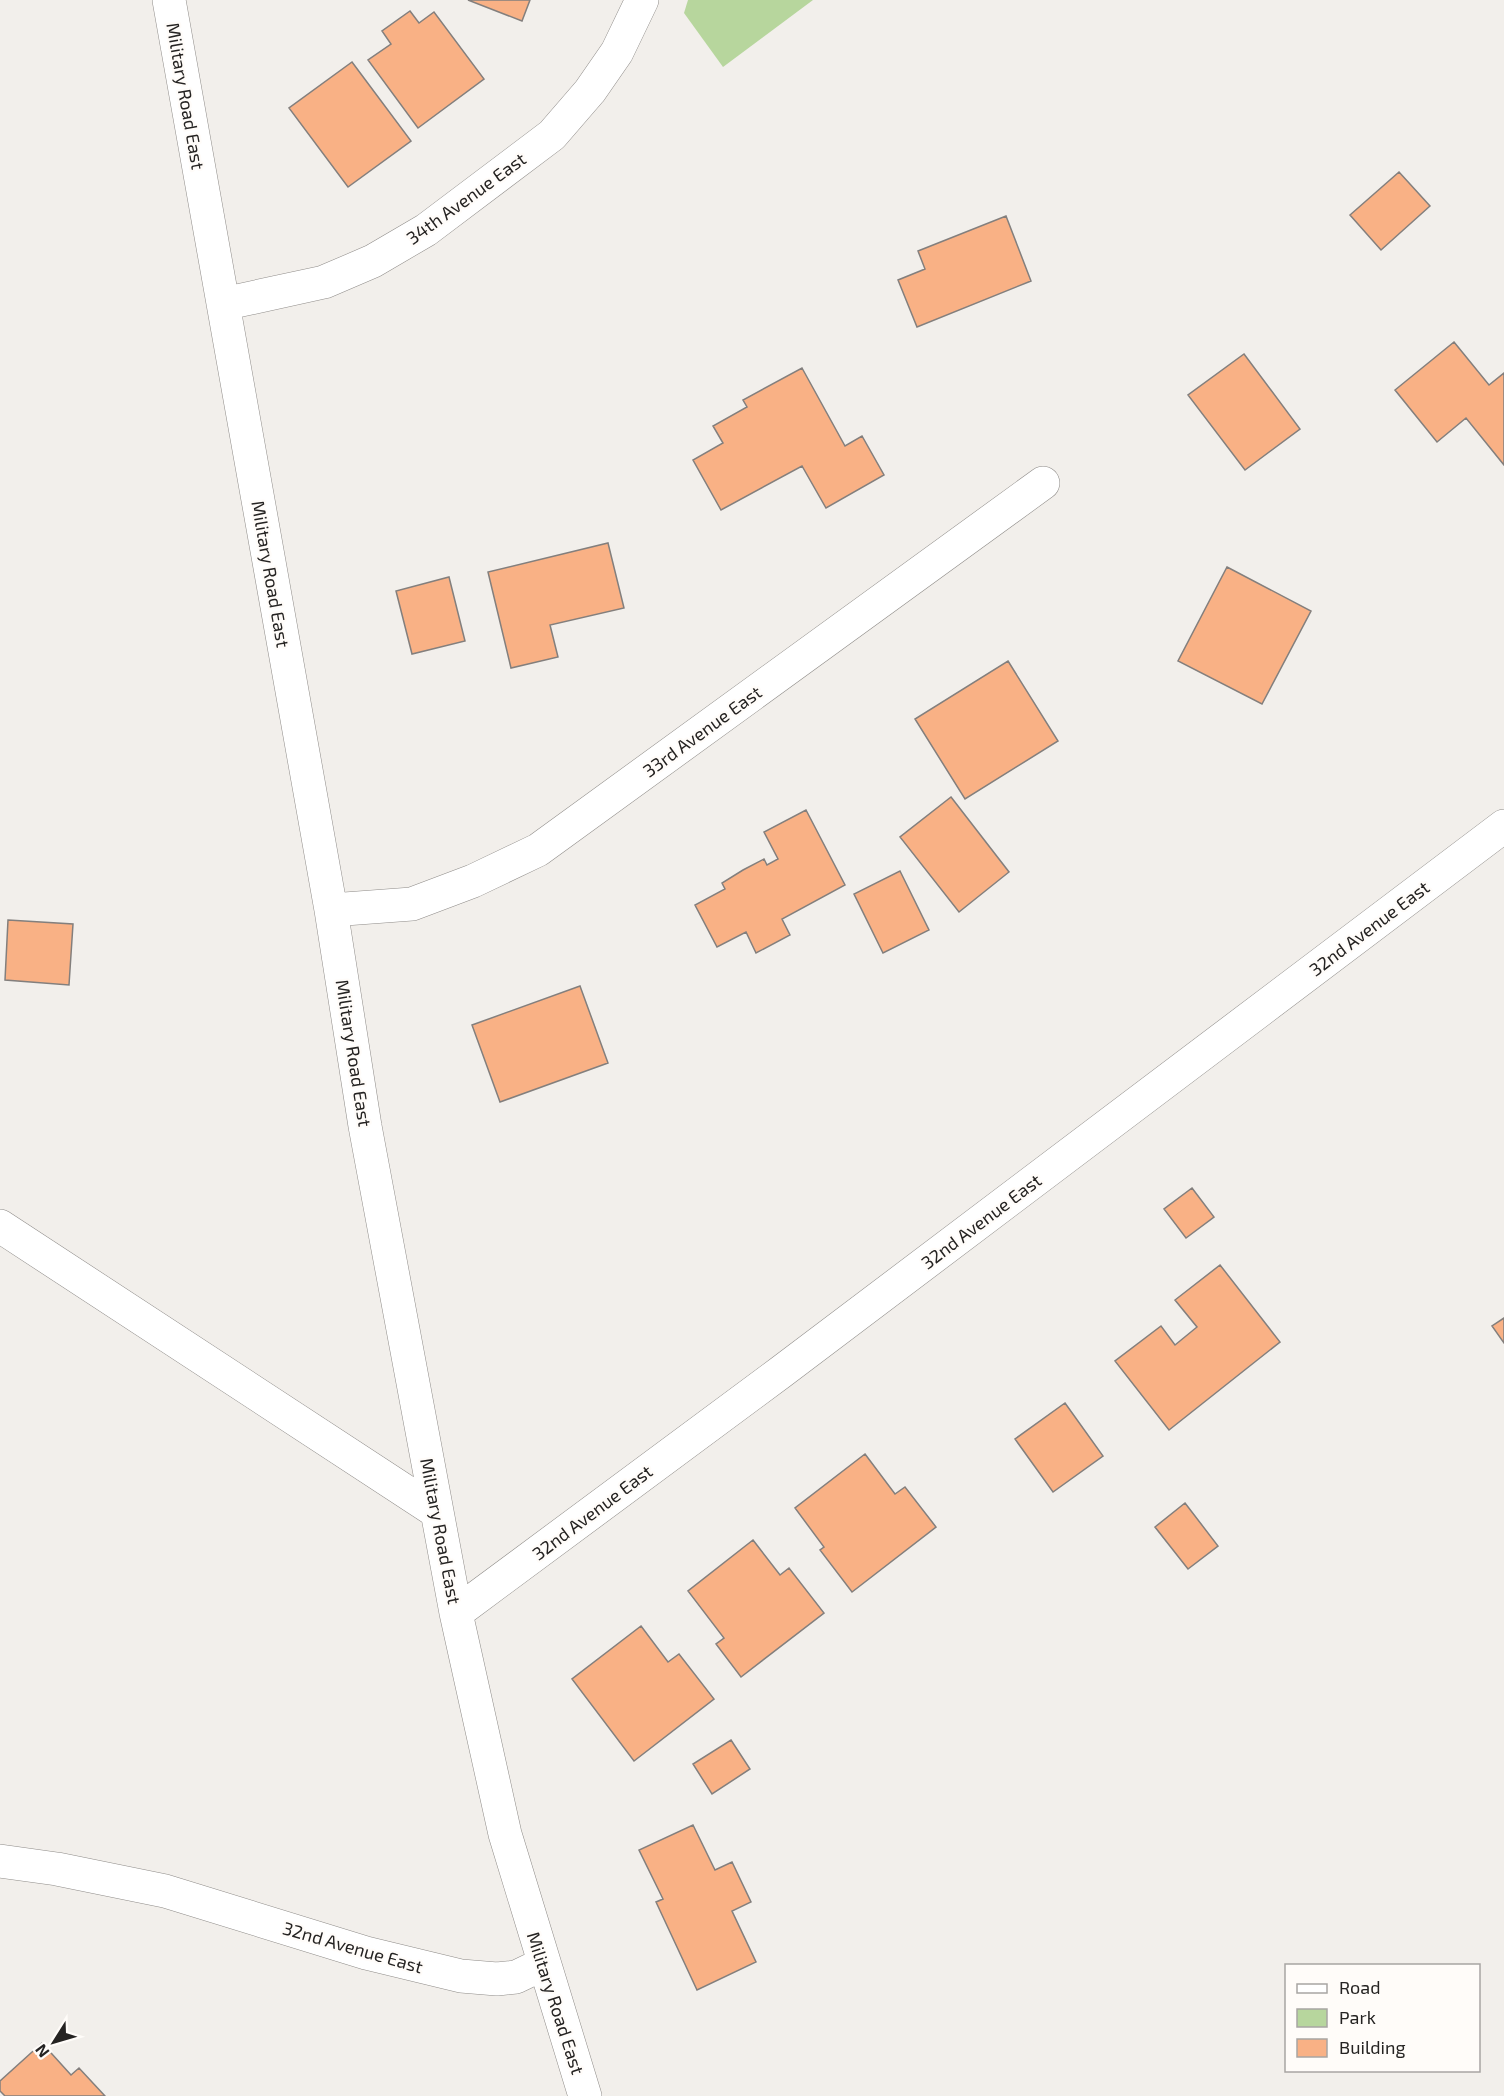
<svg xmlns="http://www.w3.org/2000/svg" width="1504" height="2096" font-family="'Exo 2',sans-serif">
	<rect width="100%" height="100%" fill="#f2efeb"/>
	<path fill="#b7d69d" d="M688 0H813L723 67 684 13Z"/>
	<path fill="#f9b185" stroke="#837f7d" stroke-width="1.5" d="M468 0H530L522 21Z
		M410 11 419 23 434 12 484 79 418 128 368 60 391 44 382 31Z
		M352 62 411 141 348 187 289 108Z
		M1399 172 1430 206 1381 250 1350 215Z
		M1006 216 1031 281 917 327 898 280 925 269 918 251Z
		M1454 342 1489 385 1504 373V465L1466 418 1437 442 1395 390Z
		M1244 354 1300 429 1245 470 1188 395Z
		M802 368 845 446 862 436 884 475 826 508 802 466 721 510 693 460 723 443 713 426 747 407 743 400Z
		M608 543 624 608 550 625 558 657 511 668 488 572Z
		M1227 567 1311 611 1262 704 1178 661Z
		M449 577 465 641 412 654 396 591Z
		M1008 661 1058 741 965 799 915 719Z
		M951 797 1009 872 959 912 900 837Z
		M806 810 845 885 782 919 790 935 756 953 746 932 717 947 695 905 725 889 722 883 743 870 764 859 767 865 778 859 764 832Z
		M900 871 929 930 883 953 854 894Z
		M8 920 73 924 69 985 5 980Z
		M580 986 608 1063 500 1102 472 1025Z
		M1192 1188 1214 1217 1186 1238 1164 1209Z
		M1220 1265 1280 1342 1169 1430 1115 1361 1161 1326 1175 1345 1197 1327 1175 1300Z
		M1504 1318V1343L1492 1326Z
		M1065 1403 1103 1456 1053 1492 1015 1439Z
		M865 1454 895 1494 905 1487 936 1527 852 1592 820 1550 824 1547 795 1508Z
		M1185 1503 1218 1546 1188 1569 1155 1527Z
		M753 1540 780 1575 789 1568 824 1613 741 1677 716 1644 724 1638 688 1591Z
		M641 1626 668 1662 679 1654 714 1699 634 1761 572 1679Z
		M731 1740 750 1769 712 1794 693 1764Z
		M693 1825 715 1870 732 1862 751 1902 732 1911 756 1962 697 1990 656 1902 663 1899 639 1850Z
		M42 2043 71 2075 79 2068 105 2096H5L0 2091V2081Z"/>
	<g fill="none" stroke-linecap="round" stroke-linejoin="round">
		<defs>
			<path id="minor" d="M169 0 331 910 365 1126 456 1613 505 1834 585 2096
				M223 304 324 282 373 261 426 230 552 135 590 91 617 52 642 0
				M331 910 412 904 473 881 538 850 1043 483
				M0 1226 437 1512
				M456 1613 781 1372 1504 826
				M0 1861 57 1869 165 1891 366 1953 461 1976 497 1979 516 1977 543 1964"/>
		</defs>
		<use href="#minor" stroke="#8f8c89" stroke-width="34"/>
		<use href="#minor" stroke="#fff" stroke-width="33"/>
	</g>
	<g text-anchor="middle" dominant-baseline="central" stroke-width="4.5" stroke-linejoin="round" paint-order="stroke">
		<g font-size="18" fill="#252322" stroke="#fffcf9">
			<text transform="translate(186 96) rotate(80)">Military Road East</text>
			<text transform="translate(466 198) rotate(-36)">34th Avenue East</text>
			<text transform="translate(271 574) rotate(80)">Military Road East</text>
			<text transform="translate(702 731) rotate(-36)">33rd Avenue East</text>
			<text transform="translate(1369 928) rotate(-37)">32nd Avenue East</text>
			<text transform="translate(354 1053) rotate(81)">Military Road East</text>
			<text transform="translate(981 1221) rotate(-37)">32nd Avenue East</text>
			<text transform="translate(592 1512) rotate(-37)">32nd Avenue East</text>
			<text transform="translate(441 1531) rotate(79)">Military Road East</text>
			<text transform="translate(353 1947) rotate(16)">32nd Avenue East</text>
			<text transform="translate(556 2003) rotate(72)">Military Road East</text>
		</g>
	</g>
	<rect x="1285" y="1964" width="195" height="108" fill="#fffcf9" stroke="#a8a5a3" stroke-width="1.5"/>
	<rect x="1297" y="1984" width="30" height="9" fill="#ffffff" stroke="#a8a5a3" stroke-width="1.5"/>
	<text x="1339" y="1994" font-size="18" fill="#252322">Road</text>
	<rect x="1297" y="2009" width="30" height="18" fill="#b7d69d" stroke="#a8a5a3" stroke-width="1.5"/>
	<text x="1339" y="2024" font-size="18" fill="#252322">Park</text>
	<rect x="1297" y="2039" width="30" height="18" fill="#f9b185" stroke="#a8a5a3" stroke-width="1.5"/>
	<text x="1339" y="2054" font-size="18" fill="#252322">Building</text>
	<g transform="translate(54 2042) rotate(233)" stroke="#fffcf9" stroke-width="4.5" paint-order="stroke">
	<path d="M0-4.5L10 22L0 15L-10 22Z" fill="#252322"/>
	<text y="-9" font-size="16" font-weight="bold" text-anchor="middle" fill="#252322">N</text>
	</g>
</svg>
